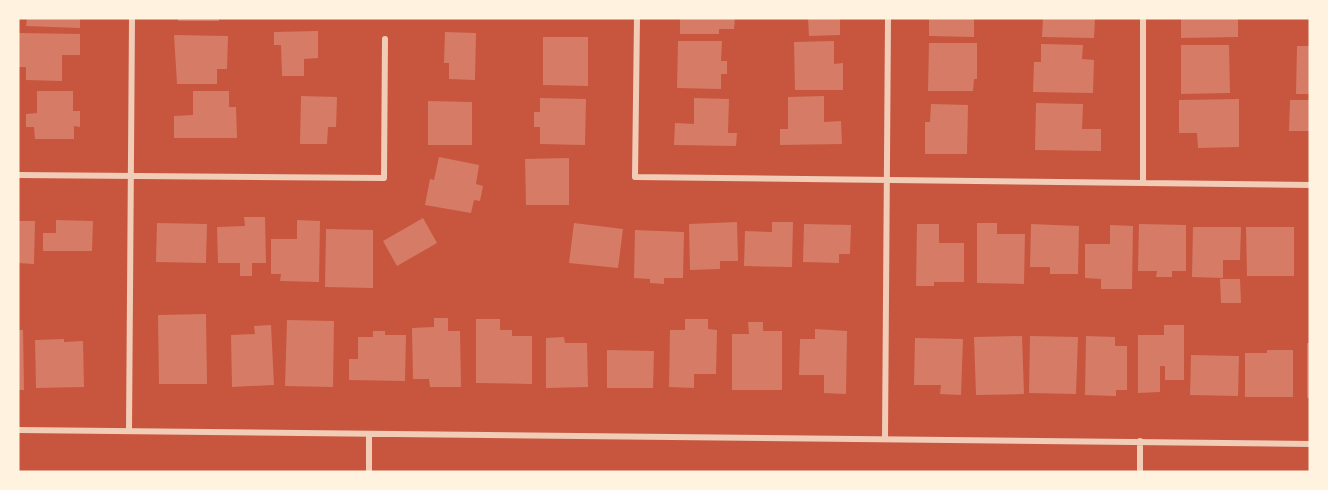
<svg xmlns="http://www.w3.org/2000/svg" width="1328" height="490" font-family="'PT Sans Narrow',sans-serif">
	<rect width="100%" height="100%" fill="#c8553d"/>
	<path fill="#d67c66" d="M27 18H80V28L26 26Z
		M178 18H219V21H178Z
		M680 18H735L734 29H719V34H680Z
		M808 18H840V35L809 36Z
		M929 18H974V37L929 36Z
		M1043 18H1095L1094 38 1042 37Z
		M1181 18H1238V37L1181 38Z
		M318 31V58L304 59V76H282L281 45H274V32Z
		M445 32 476 33 475 80 449 79V63H444Z
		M18 33 80 34V55H62V81L26 80V67H18Z
		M174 35 228 36 227 69H217V84H177Z
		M543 37H588V86L543 85Z
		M678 41H722L721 61H727V74H721V89L677 88Z
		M834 41V64L843 63V90H795L794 42Z
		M929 43H977V79H974L973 91H928Z
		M1041 44 1083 45 1082 59 1094 60 1093 93 1033 92 1034 62H1041Z
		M1181 45H1229L1230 93 1181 94Z
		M1297 46H1310V94H1296Z
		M37 91H73V111H80V127L74 126V139H35L34 127H26V114L37 113Z
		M193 91H229V107H236L237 138H174V116L193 115Z
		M301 96 337 97 336 127H328L327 144H300Z
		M824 96V122L841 121 842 144 780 145V129H788V97Z
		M540 98 586 99 585 145 540 144V127H534V112H540Z
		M694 98 729 99 728 133H737L736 146 674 145 675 123 694 124Z
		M1239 99V147L1198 148 1197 133H1179V100Z
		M1290 100H1310V131H1289Z
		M428 101 472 102V145H428Z
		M1036 103 1083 104 1082 129H1101V151L1035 150Z
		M931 104 968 105 967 154H925V122H930Z
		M439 157 479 165 476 184 483 186 480 201 474 200 471 213 425 205 430 179 434 180Z
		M569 158V205H526L525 159Z
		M244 217H265L266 263H252V276H240V263H218L217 227 245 226Z
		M423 218 437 243 397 266 383 241Z
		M56 220 93 221 92 251H43V233H56Z
		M297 220 320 221 319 282 280 281 281 274H271V239H297Z
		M18 221H35L34 264 18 263Z
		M737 222 738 261H720V269L690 270 689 224Z
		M772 222H793L792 267 744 266 745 231 772 232Z
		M157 223 207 224 206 263 156 262Z
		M574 223 623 229 618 268 569 263Z
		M977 223H997V234H1025L1024 284 977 283Z
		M804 224 851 225 850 254H839V263L803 262Z
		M917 224H939V243H964V282H934V286H916Z
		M1031 224 1079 226 1078 274H1050V267H1030Z
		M1139 224 1186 225V271H1172V277H1156L1157 271H1138Z
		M1110 225 1133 226 1132 289H1101V279L1085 278V244H1110Z
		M1193 227H1241L1240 260H1223V278L1192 277Z
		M1246 227H1294V276H1247Z
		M326 229 373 230V288L325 287Z
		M635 230 684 232 683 278H664V284L650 283V279L634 278Z
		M1220 279H1240L1241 303H1221Z
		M206 314 207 384H159L158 315Z
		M434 318H448V331H460L461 387H430L429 379H413L412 328 434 327Z
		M476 319H500V330H512V336H532V384L476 383Z
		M685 319H708V329L717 330 716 374H694V388L669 387 670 330H685Z
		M287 320 334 321 333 387 285 386Z
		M748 322H763V331H782V390H732V334H749Z
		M271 325 274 385 232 387 231 335 255 334 254 326Z
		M1164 325H1184V380H1165V366H1160V392L1138 393V335H1164Z
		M815 329 847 331 846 394 824 393V375H799L800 339H815Z
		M18 330H23L24 390H18Z
		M373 331H385V335H406L405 381 349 380V359H358V337H373Z
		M1022 336 1024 394 976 395 974 337Z
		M1030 336 1078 337 1076 394 1029 393Z
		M1086 336 1115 337V346H1127V390H1116V396L1085 395Z
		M564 337 565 343H587L588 387 546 388V338Z
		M915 338 963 339 961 395 940 394 941 385H914Z
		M64 339V342L83 341 84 387 36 388 35 340Z
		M1307 343H1310V398H1307Z
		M607 350 654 351 653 388H607Z
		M1267 350H1293V397H1245V353H1267Z
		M1191 355 1239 356 1238 396 1190 395Z"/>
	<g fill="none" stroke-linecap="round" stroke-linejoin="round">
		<path stroke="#f1ccb7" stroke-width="6" d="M637 18 635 177 1310 185
			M1143 18V182
			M18 175 384 178 385 39
			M18 430 1310 444
			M129 431 132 18
			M885 438 888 18
			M369 472V434
			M1140 472V441"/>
	</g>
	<rect width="1328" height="490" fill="none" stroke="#fff3e0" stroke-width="39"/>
</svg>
